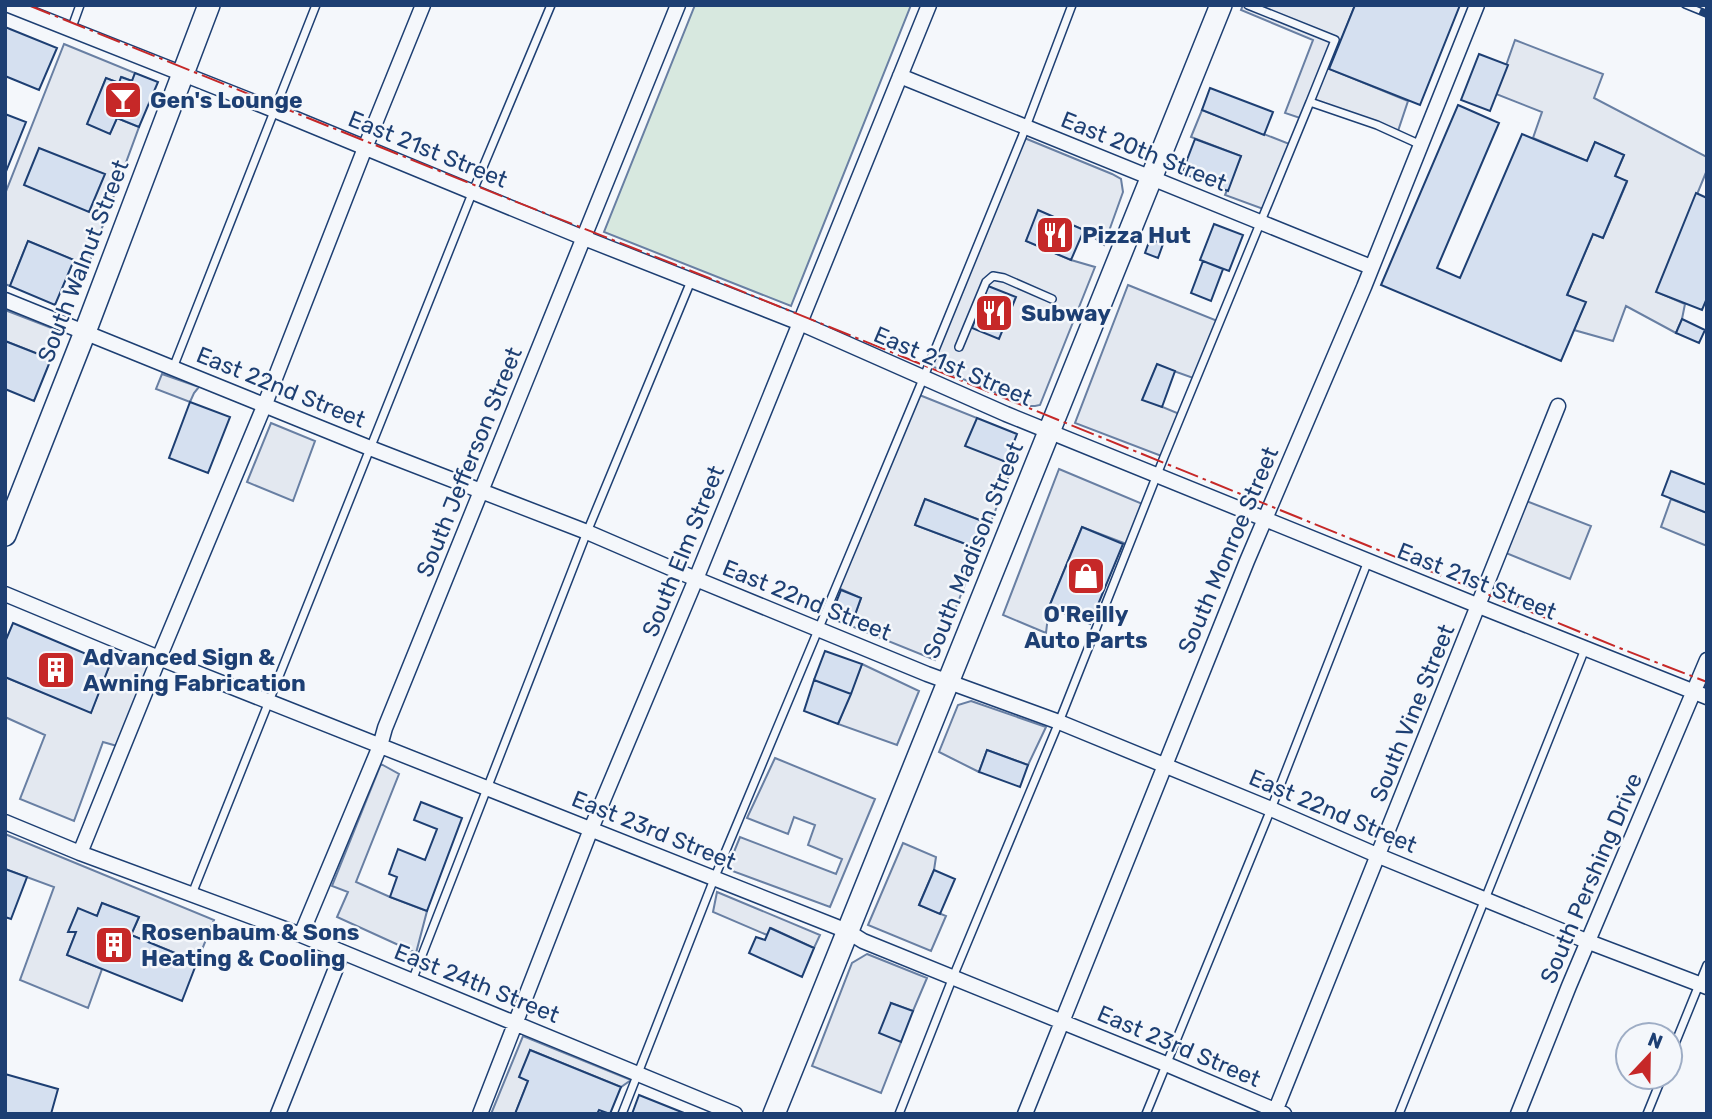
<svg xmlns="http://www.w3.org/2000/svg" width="1712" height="1119" font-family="Rubik,sans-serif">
	<rect width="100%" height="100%" fill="#f4f7fb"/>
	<path fill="#d7e8df" stroke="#687fa3" stroke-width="2" d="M695 5H911L791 306 604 232Z"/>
	<path fill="#e3e8f0" stroke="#687fa3" stroke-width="2" d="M1243 5H1355L1330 69 1408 101 1397 134 1310 102 1303 119 1285 113 1313 40 1241 10Z
		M1515 40 1603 74 1594 98 1707 157V170L1657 292 1685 304 1682 319 1676 333 1626 306 1613 341 1574 330 1585 303 1567 295 1593 234 1603 238 1627 182 1615 176 1624 155 1595 142 1587 161 1533 138 1542 112 1496 94Z
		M64 44 135 73 132 81 122 77 119 83 106 78 88 124 110 133 117 118 139 127 88 266 28 241 10 286 5 284V194Z
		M1202 110 1292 145 1266 210 1225 195 1241 156 1191 137Z
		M1022 137 1112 174 1121 179 1123 192 1104 245 1084 230 1039 211 1026 241 1071 260 1095 267 1040 405 1035 406H1028L929 365Z
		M1128 285 1220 322 1196 379 1157 365 1143 399 1182 415 1164 457 1075 423Z
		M5 310 62 332 51 359 5 341Z
		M162 374 199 387 194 393 190 402 156 389Z
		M917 394 977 418 1003 461 1014 463 990 524 925 499 915 525 979 549 935 660 851 626 861 598 836 587Z
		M271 423 315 441 293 501 247 482Z
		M1059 469 1145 505 1129 545 1082 527 1049 607 1046 633 1003 615Z
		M1521 499 1591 526 1570 579 1501 551Z
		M1671 499 1707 513V546L1661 527Z
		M116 652 151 668 117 746 103 742 74 821 20 799 45 735 5 717V677L91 712 110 664Z
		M862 664 919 691 897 745 838 724Z
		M971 701 1046 727 1028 765 987 750 979 772 939 752 958 705Z
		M775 758 875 799 830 907 727 869 740 837 836 874 842 859 808 845 815 825 794 817 788 834 747 818Z
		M381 764 399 774 356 882 390 897 427 911 416 953 337 917 348 892 332 886Z
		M5 834 214 920 197 962 131 935 139 917 102 903 97 916 78 909 69 931 76 932 67 955 102 969 88 1008 20 980 54 887 5 869Z
		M903 843 936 857 934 870 919 905 946 916 931 951 868 925Z
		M717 892 820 935 814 948 771 928 767 935 713 912Z
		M867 954 927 978 913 1011 891 1003 901 1042 881 1093 812 1066 852 963Z
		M523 1036 631 1080 621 1087 530 1050 528 1081 515 1114H491Z"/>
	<path fill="#d5e0f0" stroke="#1d3f73" stroke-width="2" d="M1355 5H1460L1420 105 1329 69Z
		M5 27 57 48 39 90 5 76Z
		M1479 54 1508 65 1490 111 1461 100Z
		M135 73 158 82 139 127 117 118 110 134 87 124 106 78 119 83 121 77 132 81Z
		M1210 88 1273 112 1264 135 1202 110Z
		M1458 105 1499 123 1437 268 1460 278 1522 134 1587 161 1595 142 1624 155 1615 176 1627 181 1603 238 1593 234 1567 295 1586 302 1561 361 1381 285Z
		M5 114 26 122 5 174Z
		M1195 139 1241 156 1228 191 1182 173Z
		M39 148 105 174 89 212 24 185Z
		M1696 193 1707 198V298L1702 310 1656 292Z
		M1038 210 1084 230 1071 260 1026 241Z
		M1214 224 1243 235 1229 271 1200 260Z
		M1150 239 1163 244 1158 258 1145 253Z
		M28 241 74 260 55 305 10 286Z
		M1203 261 1223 269 1211 301 1191 293Z
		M988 286 1016 297 999 339 972 328Z
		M1682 319 1705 330 1699 343 1676 333Z
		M5 341 51 359 34 401 5 389Z
		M1157 364 1175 371 1162 407 1142 400Z
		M190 402 230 417 208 473 169 458Z
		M977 418 1017 434 1006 462 965 446Z
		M1671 471 1707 485V513L1662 495Z
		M925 499 990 524 979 549 915 525Z
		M1082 527 1123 544 1090 624 1049 607Z
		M841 590 861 598 851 626 830 618Z
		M13 623 110 664 91 713 5 677V642Z
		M825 651 862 664 851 694 814 680Z
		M814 680 851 694 838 724 804 711Z
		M987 750 1028 765 1020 787 979 772Z
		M421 802 462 818 427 911 390 897 397 877 389 874 398 849 425 860 437 829 414 820Z
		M5 869 27 877 11 919 5 917Z
		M934 870 955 879 940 914 919 905Z
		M102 903 139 917 131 935 197 962 182 1001 67 955 76 932H68L78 908 97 916Z
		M770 928 814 948 802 977 749 953 756 937 765 940Z
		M891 1003 913 1011 901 1042 879 1033Z
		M530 1050 621 1087 610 1114 599 1110 597 1114H515L528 1081 519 1077Z
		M5 1074 58 1089 51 1114H5Z
		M639 1095 684 1113V1114H632Z"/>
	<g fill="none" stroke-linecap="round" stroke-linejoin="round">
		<defs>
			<path id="lane" d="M1248 5 1335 40 1310 102
				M71 30 80 5
				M959 347 986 282 993 276 1004 278 1052 299
				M173 368 316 5
				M192 894 473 191 551 5
				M412 981 587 532 691 281
				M1670 1056 1707 965
				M622 1114 714 879 923 379 1022 137 1072 5
				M899 1114 953 977 1059 722 1164 457 1310 102 1377 125 1421 145
				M1146 1114 1271 809 1368 561
				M1399 1114 1585 649
				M1647 1114 1662 1077"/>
			<path id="street" d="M9 5 274 110 584 238 800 323 1006 414 1479 606 1707 697
				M900 76 1371 267
				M5 300 370 448 587 532 696 579 927 674 1059 722 1271 809 1379 856 1589 942 1707 987
				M5 594 159 658 847 931 863 941 1166 1064 1284 1114
				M5 822 80 853 301 935 735 1114
				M80 853 159 658 265 404 365 148 423 5
				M301 935 380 746 385 728 678 5
				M278 1114 342 953
				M480 1114 591 829 696 579 929 5
				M1025 1114 1247 561 1364 287 1477 5
				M1274 1114 1558 406
				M1518 1114 1569 986 1707 660"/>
			<path id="secondary" d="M5 535 85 332 209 5
				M774 1114 1221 5"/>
		</defs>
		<use href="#lane" stroke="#1d3f73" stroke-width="10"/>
		<use href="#street" stroke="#1d3f73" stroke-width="17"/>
		<use href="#secondary" stroke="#1d3f73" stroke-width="24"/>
		<use href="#lane" stroke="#f4f7fb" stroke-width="7"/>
		<use href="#street" stroke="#f4f7fb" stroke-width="14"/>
		<use href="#secondary" stroke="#f4f7fb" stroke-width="21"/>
		<defs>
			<path id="rail" d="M1685 5 1707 14"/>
		</defs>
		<use href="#rail" stroke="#1d3f73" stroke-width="8"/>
		<use href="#rail" stroke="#f4f7fb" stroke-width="5" stroke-dasharray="16" stroke-linecap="butt"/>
		<path stroke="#c62828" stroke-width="2" stroke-dasharray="24 5 3.5 5" stroke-linecap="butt" d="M28 5 504 197 709 278 1627 651 1707 682"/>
	</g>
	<defs>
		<symbol id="bar-square" viewBox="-11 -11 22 22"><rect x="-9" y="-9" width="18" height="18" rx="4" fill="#c62828" stroke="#f4f7fb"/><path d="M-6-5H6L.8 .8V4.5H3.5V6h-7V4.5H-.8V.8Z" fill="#fff"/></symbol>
		<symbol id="restaurant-square" viewBox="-11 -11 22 22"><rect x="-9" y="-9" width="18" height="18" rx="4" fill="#c62828" stroke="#f4f7fb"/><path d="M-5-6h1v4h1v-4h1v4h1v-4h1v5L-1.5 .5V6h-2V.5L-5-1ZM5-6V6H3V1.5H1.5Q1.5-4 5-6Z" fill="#fff"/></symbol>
		<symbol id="shop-square" viewBox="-11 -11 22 22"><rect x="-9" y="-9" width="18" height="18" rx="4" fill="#c62828" stroke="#f4f7fb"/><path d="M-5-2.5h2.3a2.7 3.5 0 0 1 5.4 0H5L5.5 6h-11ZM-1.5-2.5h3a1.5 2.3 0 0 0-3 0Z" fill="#fff"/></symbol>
		<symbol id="building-square" viewBox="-11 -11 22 22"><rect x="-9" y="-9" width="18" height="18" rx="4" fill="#c62828" stroke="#f4f7fb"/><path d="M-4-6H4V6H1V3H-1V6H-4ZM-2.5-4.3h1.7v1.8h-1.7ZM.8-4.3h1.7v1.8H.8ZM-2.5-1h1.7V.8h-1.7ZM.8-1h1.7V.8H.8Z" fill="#fff"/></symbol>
	</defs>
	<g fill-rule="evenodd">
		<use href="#bar-square" x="101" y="78" width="44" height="44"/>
		<use href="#restaurant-square" x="1033" y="213" width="44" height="44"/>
		<use href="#restaurant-square" x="972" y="291" width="44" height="44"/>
		<use href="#shop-square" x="1064" y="554" width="44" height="44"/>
		<use href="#building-square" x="34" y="648" width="44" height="44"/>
		<use href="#building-square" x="92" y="923" width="44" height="44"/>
	</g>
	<g text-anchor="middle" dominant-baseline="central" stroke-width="5" stroke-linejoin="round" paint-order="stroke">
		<g font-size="23" font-weight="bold" fill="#1d3f73" stroke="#f4f7fb" text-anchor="start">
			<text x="150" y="100">Gen's Lounge</text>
			<text x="1082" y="235">Pizza Hut</text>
			<text x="1021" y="313">Subway</text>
			<text x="1086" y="614" text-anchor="middle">O'Reilly<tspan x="1086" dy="26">Auto Parts</tspan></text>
			<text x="83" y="657">Advanced Sign &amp;<tspan x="83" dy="26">Awning Fabrication</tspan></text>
			<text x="141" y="932">Rosenbaum &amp; Sons<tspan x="141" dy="26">Heating &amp; Cooling</tspan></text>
		</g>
		<g font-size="23" fill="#1d3f73" stroke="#f4f7fb">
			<text transform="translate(428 149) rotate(22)">East 21st Street</text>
			<text transform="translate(1144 151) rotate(22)">East 20th Street</text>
			<text transform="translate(83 261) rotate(-69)">South Walnut Street</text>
			<text transform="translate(953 366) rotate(23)">East 21st Street</text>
			<text transform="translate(281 387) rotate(22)">East 22nd Street</text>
			<text transform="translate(469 462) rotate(-68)">South Jefferson Street</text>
			<text transform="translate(973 550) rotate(-68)">South Madison Street</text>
			<text transform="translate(1228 550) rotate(-67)">South Monroe Street</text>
			<text transform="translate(683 551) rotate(-68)">South Elm Street</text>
			<text transform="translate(1477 581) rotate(22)">East 21st Street</text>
			<text transform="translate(807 600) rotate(22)">East 22nd Street</text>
			<text transform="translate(1412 713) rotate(-68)">South Vine Street</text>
			<text transform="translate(1333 811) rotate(23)">East 22nd Street</text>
			<text transform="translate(654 830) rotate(22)">East 23rd Street</text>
			<text transform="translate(1591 878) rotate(-67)">South Pershing Drive</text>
			<text transform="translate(477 983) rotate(22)">East 24th Street</text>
			<text transform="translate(1179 1046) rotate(23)">East 23rd Street</text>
		</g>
	</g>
	<rect width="1712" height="1119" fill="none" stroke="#1d3f73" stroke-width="14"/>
	<g transform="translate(1649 1056) rotate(22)"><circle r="33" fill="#f4f7fb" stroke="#9eadc5" stroke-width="2"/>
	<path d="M0-5L12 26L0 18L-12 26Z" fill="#c62828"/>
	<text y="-10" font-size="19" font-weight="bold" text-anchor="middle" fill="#1d3f73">N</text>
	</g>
</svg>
